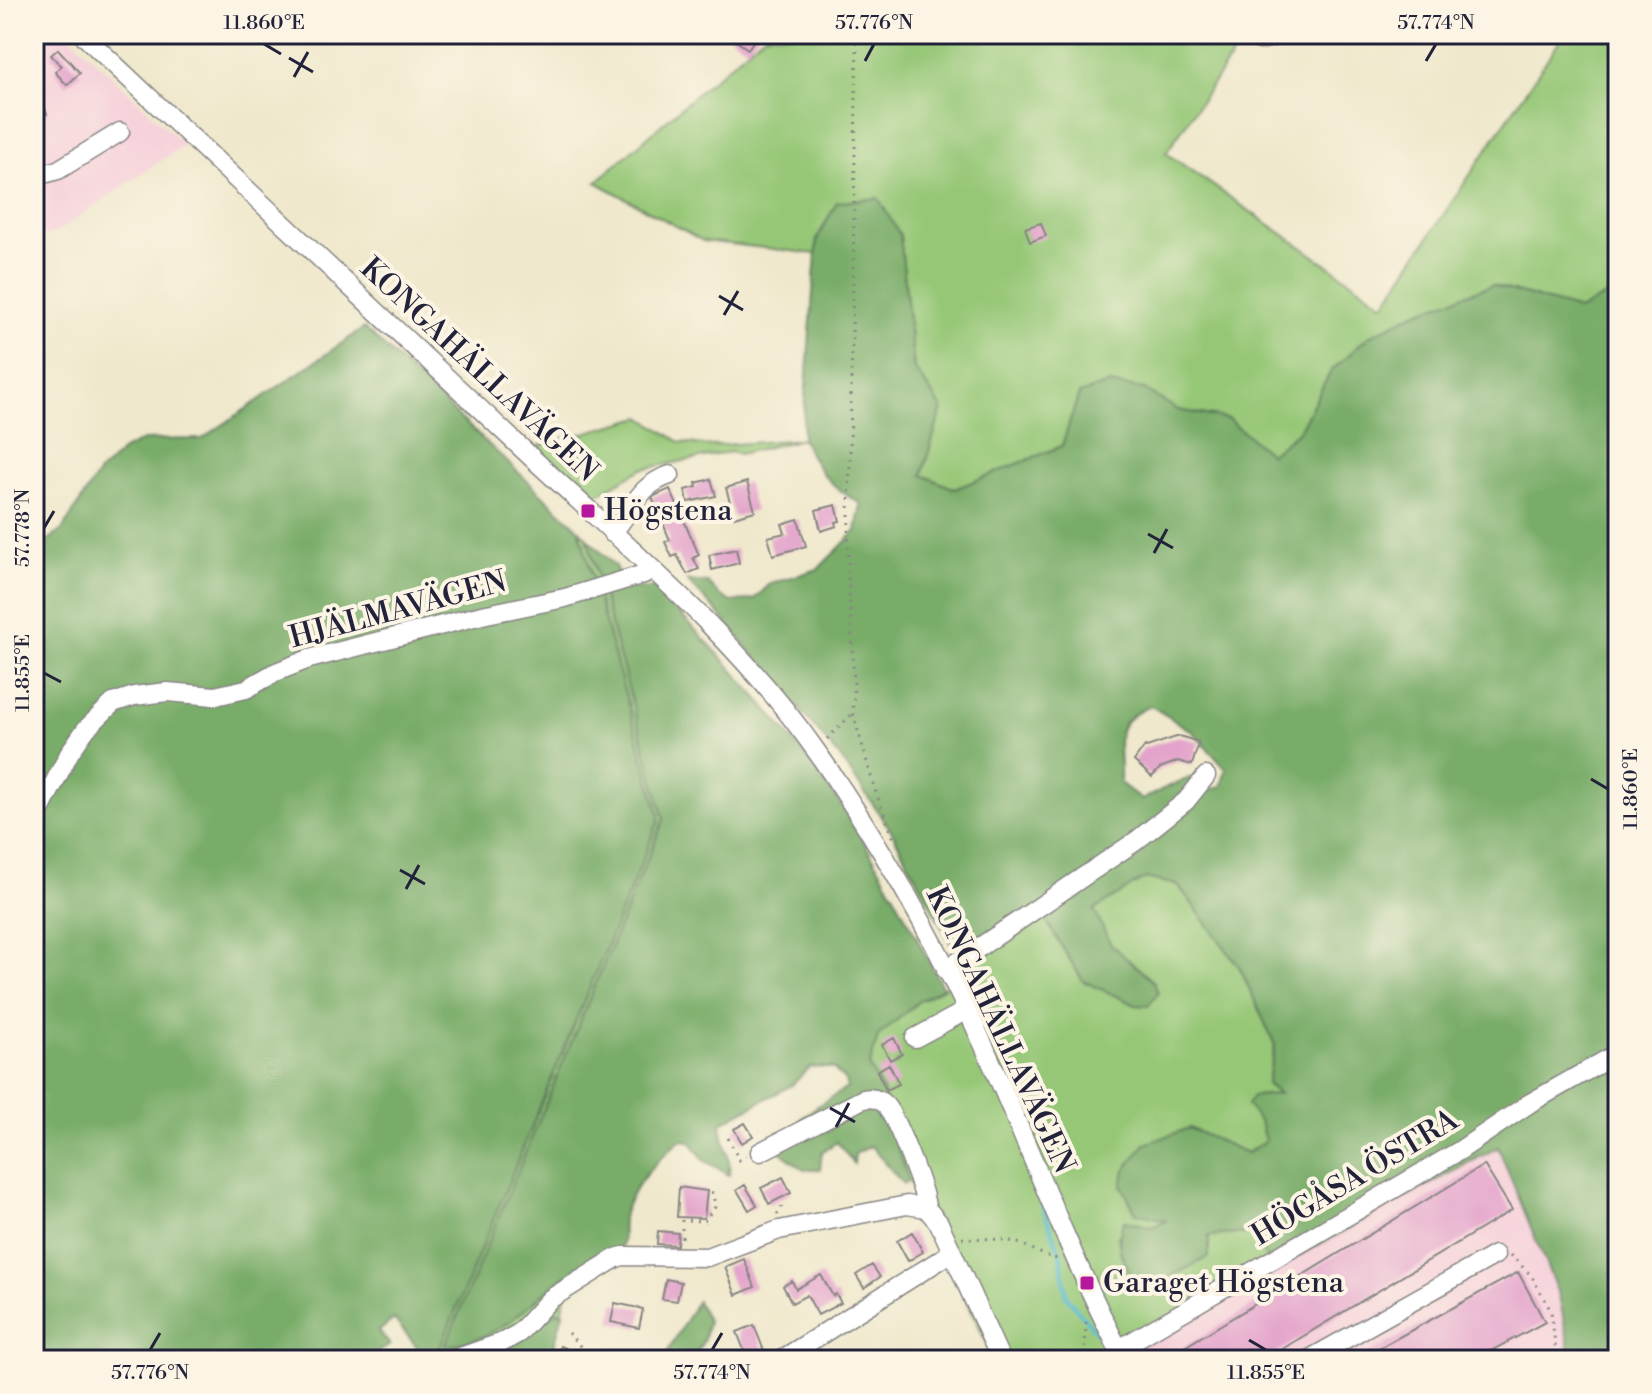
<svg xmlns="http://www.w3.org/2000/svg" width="1652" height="1394" font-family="'Libre Bodoni',serif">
	<rect width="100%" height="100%" fill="#fcf5e5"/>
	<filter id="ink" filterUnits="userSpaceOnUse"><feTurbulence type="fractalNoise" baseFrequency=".0125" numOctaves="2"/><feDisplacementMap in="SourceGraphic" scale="16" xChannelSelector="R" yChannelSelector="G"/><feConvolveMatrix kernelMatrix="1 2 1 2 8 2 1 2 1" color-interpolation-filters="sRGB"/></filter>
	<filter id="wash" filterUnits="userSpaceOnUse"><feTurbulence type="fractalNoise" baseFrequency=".006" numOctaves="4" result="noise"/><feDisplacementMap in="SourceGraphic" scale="32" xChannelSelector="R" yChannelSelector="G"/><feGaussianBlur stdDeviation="1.8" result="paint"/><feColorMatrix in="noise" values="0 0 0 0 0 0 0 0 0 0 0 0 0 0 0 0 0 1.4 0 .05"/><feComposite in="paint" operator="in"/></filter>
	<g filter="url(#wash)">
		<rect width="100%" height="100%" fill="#efe8cc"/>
		<path fill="#f5cfda" d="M34 34H68L184 145 60 230 46 236 34 226Z
			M1498 1146 1559 1296 1572 1360H1113Z"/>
		<path fill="#96c777" stroke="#5c7459" stroke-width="2" d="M765 34H1228L1225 38 1240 44 1166 153 1384 304 1562 37 1559 34H1618V290L1579 310 1492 285 1331 371 1299 431 1270 455 1228 419 1178 410 1144 389 1079 394 1062 446 955 489 922 475 942 408 914 368 900 235 817 239 816 254 703 241 596 182Z
			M641 417 680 442 710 446 802 439 739 454 731 452 642 469 596 495 531 448Z
			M579 529 587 538 664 818 446 1346 519 1312 566 1273 563 1313 560 1311 511 1347 508 1360H426L440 1348 660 818Z
			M1145 878 1178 885 1240 968 1275 1045 1267 1084 1280 1095 1260 1122 1266 1141 1247 1153 1189 1128 1122 1186 1136 1213 1167 1220 1153 1227 1118 1236 1121 1255 1134 1281C1164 1283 1183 1271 1208 1257V1236L1251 1233 1274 1269 1113 1360H995L909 1181 869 1068 878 1036 920 1000 943 988 964 969 1045 919 1083 981 1136 1005 1148 1006 1154 982 1111 945 1093 909Z"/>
		<path fill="#78ac68" stroke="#4d6752" stroke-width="2" fill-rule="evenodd" d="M878 198 900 235 914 368 942 408 922 475 955 489 1062 446 1079 394 1109 384 1144 389 1178 410 1228 419 1270 454 1299 431 1331 371 1369 336 1417 312 1492 285 1579 310 1618 290V1360H1572L1559 1296 1498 1147 1274 1269 1251 1233 1209 1236V1257L1164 1280 1134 1281C1123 1259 1113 1246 1124 1221L1153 1227 1166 1220 1136 1213 1122 1186 1125 1170 1145 1144 1189 1128 1247 1153 1265 1141 1260 1122 1247 1105 1253 1096 1279 1094 1267 1084 1275 1045 1240 968 1178 885 1145 878 1094 910 1111 945 1154 982 1158 993 1148 1006 1136 1005 1083 981 1045 919 964 969 892 832 839 756 714 608 687 581 708 583 718 594 731 602 755 599 770 584 818 569 856 531 861 504C827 484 820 474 802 439L817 239 837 202ZM1151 706 1193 732 1226 769 1221 787 1206 790 1190 778 1165 788 1142 800 1120 783C1122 742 1107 723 1151 706Z
			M364 328 579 529 660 818 440 1348 427 1359 394 1319 379 1331 390 1345 367 1359 361 1355 356 1360H34V551L62 530 98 474 123 450 143 440 202 439Z
			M587 538 615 566 624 588H654C721 654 784 723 838 801 878 860 910 925 943 988L920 1000 878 1036 869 1067 884 1092 888 1118 909 1181 903 1184 871 1146 855 1154 854 1164 837 1142 822 1152 820 1169 804 1170 774 1147 798 1128 802 1118 817 1106 847 1088 845 1081 833 1068 810 1067 792 1085 721 1123C722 1144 732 1156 729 1175L704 1160 690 1141 681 1140C658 1159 636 1181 625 1210 620 1222 625 1236 621 1248 564 1262 536 1310 487 1335 474 1341 460 1344 445 1346L664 819Z
			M697 1301 708 1321 704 1339 694 1360H663Z
			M557 1311 563 1313 550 1360H508L511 1347Z"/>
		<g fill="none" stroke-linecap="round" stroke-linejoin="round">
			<path stroke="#52bad0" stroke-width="4" d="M1042 1205 1061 1255 1066 1296 1106 1344"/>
		</g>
		<g id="blocks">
			<path fill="#e3a2cb" d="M726 34H758L748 49Z
				M58 49 80 73 67 85 55 72 61 66 51 55Z
				M41 99 47 114 34 119V102Z
				M1041 223 1046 236 1030 242 1025 228Z
				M711 479 716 496 688 502 685 490 697 487 696 483Z
				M747 482 755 511 734 517 726 488Z
				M670 489 699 555 693 558 699 569 687 574 677 555 672 557 665 542 670 540 652 497Z
				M836 505 840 521 836 522 837 526 821 531 816 510Z
				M798 519 806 546 773 555 768 537 785 533 782 524Z
				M736 549 739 563 712 570 709 555Z
				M1179 736 1199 742 1192 765 1178 761 1160 768 1152 777 1134 761 1145 746 1147 747Z
				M894 1038 902 1054 890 1060 882 1045Z
				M889 1064 899 1084 886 1090 877 1071Z
				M745 1123 753 1136 742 1143 734 1129Z
				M1484 1165 1512 1210 1264 1360H1163Z
				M783 1177 791 1193 769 1204 761 1188Z
				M745 1185 757 1205 749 1210 737 1190Z
				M679 1187 707 1191 704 1218 677 1217Z
				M658 1231 678 1233 677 1245 657 1244Z
				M912 1232 923 1252 908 1261 897 1241Z
				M744 1259 755 1287 736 1295 725 1267Z
				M872 1265 880 1277 864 1288 856 1275Z
				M1518 1272 1545 1322 1474 1360H1357Z
				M821 1275 833 1296 836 1294 841 1303 818 1315 807 1295 792 1303 783 1286 792 1281 796 1289Z
				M666 1279 681 1282 677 1301 662 1299Z
				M615 1303 643 1309 639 1328 611 1322Z
				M754 1325 766 1356 748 1360 737 1332Z
				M560 1346 572 1351 569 1360H555Z"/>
		</g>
	</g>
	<g filter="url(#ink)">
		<use href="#blocks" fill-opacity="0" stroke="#888584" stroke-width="2"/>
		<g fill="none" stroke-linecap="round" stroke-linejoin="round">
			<defs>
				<path id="minor" d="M82 34C226 169 370 305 514 441 619 540 736 635 819 755 882 846 938 945 984 1046 1031 1151 1071 1258 1124 1360
					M1245 34 1260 40 1283 34
					M34 168 48 173 58 170 120 132
					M612 533C634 509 637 486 670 475
					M34 822 70 752 86 729 113 703 134 696 167 692 215 696 246 689 276 672 309 659 482 615 565 598 644 574 650 568
					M946 970 1136 841 1186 801 1206 776
					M915 1038 967 1010
					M760 1152 863 1099C872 1097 880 1099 886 1106 896 1118 926 1193 926 1208
					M1119 1349 1459 1151 1530 1103 1618 1053
					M784 1358 951 1253
					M452 1360 503 1342 519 1333 550 1299 616 1258 623 1256 707 1257 779 1230 907 1205 926 1208 939 1223 1001 1360
					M1308 1360 1495 1255"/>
			</defs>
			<use href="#minor" stroke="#888584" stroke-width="21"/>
			<path stroke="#888584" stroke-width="3" stroke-dasharray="2 6" stroke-linecap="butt" d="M857 34 848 575 854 679 853 713 875 790 894 839
				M827 739 853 713
				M728 1138 739 1160 746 1156
				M777 1215 785 1201
				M682 1238V1220L704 1221 715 1207 713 1193 709 1191
				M962 1238C979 1239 998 1238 1015 1242 1031 1247 1042 1256 1058 1259
				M1510 1255 1531 1275 1551 1311 1557 1360
				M1086 1322 1085 1350 1091 1360
				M568 1333 593 1360"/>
			<use href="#minor" stroke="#fff" stroke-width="18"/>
		</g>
	</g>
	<path fill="none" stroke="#22223b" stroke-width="3" d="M264 44 281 54M289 58 313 72M865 61 874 44M1426 61 1436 44M294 77 308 52M719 296 743 310M724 315 738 291M44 528 54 511M1148 534 1173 548M1154 553 1167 529M44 673 61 682M1591 779 1608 789M400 870 425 884M406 889 419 865M830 1108 855 1122M836 1127 849 1103M1249 1340 1266 1350M150 1350 160 1333M712 1350 722 1333"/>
	<g fill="#b5179e" stroke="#fcf5e5" stroke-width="3">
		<rect x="580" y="503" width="16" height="16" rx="4"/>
		<rect x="1079" y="1275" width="16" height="16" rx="4"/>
	</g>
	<g text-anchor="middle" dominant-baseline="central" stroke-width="8" stroke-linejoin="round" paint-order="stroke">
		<g font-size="30" fill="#22223b" stroke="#fcf5e5">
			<text transform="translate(479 370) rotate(43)">KONGAHÄLLAVÄGEN</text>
			<text transform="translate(398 610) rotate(-15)">HJÄLMAVÄGEN</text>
			<text transform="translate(1000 1030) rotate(65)">KONGAHÄLLAVÄGEN</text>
			<text transform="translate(1355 1178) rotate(-31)">HÖGÅSA ÖSTRA</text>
		</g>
		<g font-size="30" fill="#22223b" stroke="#fcf5e5" text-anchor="start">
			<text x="604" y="511">Högstena</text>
			<text x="1103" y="1283">Garaget Högstena</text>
		</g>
	</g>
	<rect width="1652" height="1394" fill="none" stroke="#fcf5e5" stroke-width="88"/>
	<rect x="44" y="44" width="1564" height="1306" fill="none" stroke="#22223b" stroke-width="3"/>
	<g font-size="20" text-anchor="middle" fill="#22223b">
		<text x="264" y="29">11.860°E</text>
		<text x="874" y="29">57.776°N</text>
		<text x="1436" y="29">57.774°N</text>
		<text transform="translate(22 528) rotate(-90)" y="7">57.778°N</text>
		<text transform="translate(22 673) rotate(-90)" y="7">11.855°E</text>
		<text transform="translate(1630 789) rotate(-90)" y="7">11.860°E</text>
		<text x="150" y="1379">57.776°N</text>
		<text x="712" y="1379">57.774°N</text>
		<text x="1266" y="1379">11.855°E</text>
	</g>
</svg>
